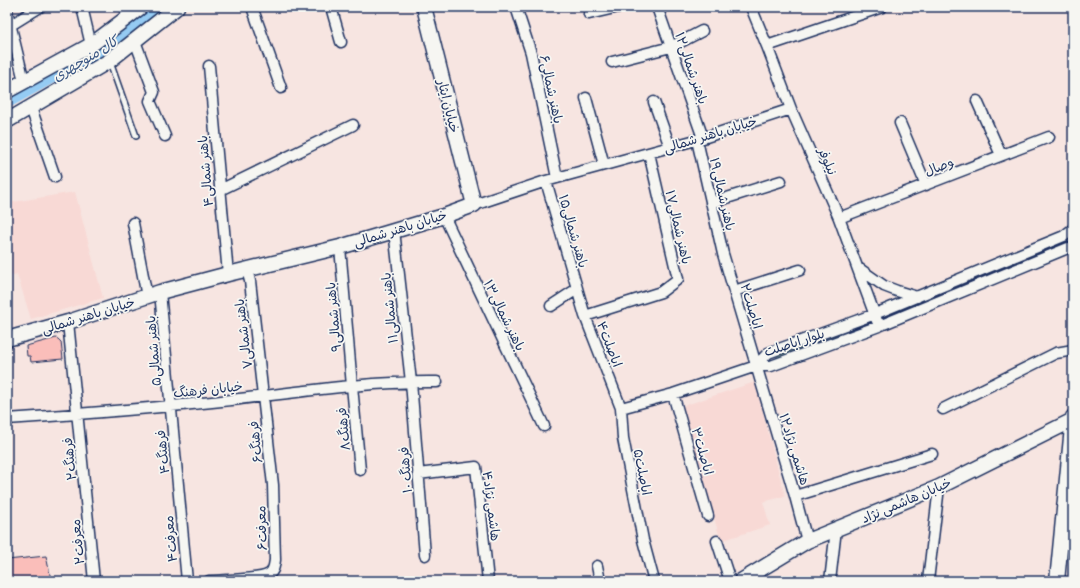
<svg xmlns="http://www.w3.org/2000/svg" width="1080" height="588" font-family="'Patrick Hand','Playpen Sans Arabic',sans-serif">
	<rect width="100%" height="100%" fill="#f7e5e1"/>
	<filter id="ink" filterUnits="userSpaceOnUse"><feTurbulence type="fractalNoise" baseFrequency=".025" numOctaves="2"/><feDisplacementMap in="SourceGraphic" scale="8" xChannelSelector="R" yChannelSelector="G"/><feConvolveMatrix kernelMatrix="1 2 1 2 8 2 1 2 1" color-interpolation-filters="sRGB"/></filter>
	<g filter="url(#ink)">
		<path fill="#f8d9d5" d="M75 192 103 298 31 319 17 274 7 277V203Z
			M755 382 785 496 763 502 770 525 721 541 680 407Z"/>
		<path fill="#bae4a1" stroke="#6a8a80" d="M1059 243H1062L1063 244 1062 246 891 316H889L887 315 889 313Z
			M854 326H857L858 327 854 330 778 359 777 358V356L779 354Z"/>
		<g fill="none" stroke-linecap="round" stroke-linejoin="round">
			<path stroke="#95cbf3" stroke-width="11" d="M7 103 109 46 158 7"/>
		</g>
		<path fill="#fabeba" stroke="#1b2f5e" d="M56 338 58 339 61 342 63 359 31 362 30 356H27L26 346Z
			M46 556 51 579H35L33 578 30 580 13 581 7 576V560Z"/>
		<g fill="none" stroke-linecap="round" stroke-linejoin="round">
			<defs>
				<path id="lane" d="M110 62 136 136"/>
				<path id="street" d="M82 7 91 45
					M252 7 281 88
					M331 7 341 42
					M516 7 531 53 557 178
					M657 7 703 138
					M751 7 767 46 791 109 839 218 877 321
					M7 11 24 81
					M589 14 619 7
					M11 25 40 7
					M135 41 154 92 150 101 165 136
					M767 46 882 7
					M612 62 671 47 702 31
					M209 66 228 274
					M586 98 604 165
					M977 101 1001 155
					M654 102 670 147
					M31 108 55 177
					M900 123 926 185
					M697 140 723 254 795 496 807 541
					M546 181 585 316 621 408 623 438 643 540 654 581
					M220 190 353 125
					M711 203 781 181
					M474 205 546 181 703 138 791 109
					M444 216 544 426
					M839 218 1049 137
					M133 223 147 297
					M394 230 411 382 425 555
					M340 247 352 386 360 470
					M857 267 884 286 897 291 917 297
					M734 291 800 270
					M160 292 187 581
					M551 306 577 289
					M585 316 661 292 678 279 649 153
					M68 322 94 581
					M756 366 768 353 875 314 1064 236 1073 229
					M673 394 708 516
					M621 408 673 394 756 366H771L879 326 1068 248H1073
					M943 409 1056 353 1073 350
					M7 419C82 414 157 408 231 400 299 392 368 381 437 382
					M418 474 476 467 488 581
					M795 496 932 454
					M717 541 730 581
					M597 566 600 581
					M209 581C221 580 261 580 269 574 274 571 274 566 275 560L273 485 250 281 247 270
					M830 581 836 529
					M928 581 939 487"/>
				<path id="secondary" d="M7 91 91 45 141 7
					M7 121 109 61 177 7
					M7 339 68 322 160 292 228 274 340 247 444 216 474 205 424 7
					M741 581 807 541 939 487 1073 420
					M1057 581 1073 417"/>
			</defs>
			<use href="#lane" stroke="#1b2f5e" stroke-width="8"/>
			<use href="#street" stroke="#1b2f5e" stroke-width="13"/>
			<use href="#secondary" stroke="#1b2f5e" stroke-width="17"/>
			<use href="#lane" stroke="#f6f6f2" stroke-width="5"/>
			<use href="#street" stroke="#f6f6f2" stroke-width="10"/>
			<use href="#secondary" stroke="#f6f6f2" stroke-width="14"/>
		</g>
	</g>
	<g text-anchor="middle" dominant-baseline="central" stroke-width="3.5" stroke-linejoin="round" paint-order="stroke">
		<g font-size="13" fill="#1b2f5e" stroke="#f6f6f2">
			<text transform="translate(692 68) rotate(71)">باهنر شمالی۱۲</text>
			<text transform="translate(552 89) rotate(78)">باهنر شمالی۶</text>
			<text transform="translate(449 106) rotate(76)">خیابان ایثار</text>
			<text transform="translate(710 134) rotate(-17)">خیابان باهنر شمالی</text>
			<text transform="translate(828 161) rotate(67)">نیلوفر</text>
			<text transform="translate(939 166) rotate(-22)">وصال</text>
			<text transform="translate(205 171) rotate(-95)">باهنر شمالی۴</text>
			<text transform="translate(723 194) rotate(77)">باهنر شمالی۱۹</text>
			<text transform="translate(679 227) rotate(77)">باهنر شمالی۱۷</text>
			<text transform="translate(400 228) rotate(-17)">خیابان باهنر شمالی</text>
			<text transform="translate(574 231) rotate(74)">باهنر شمالی۱۵</text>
			<text transform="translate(752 306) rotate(73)">اباصلت۲</text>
			<text transform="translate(389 308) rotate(-96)">باهنر شمالی۱۱</text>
			<text transform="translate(88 315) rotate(-17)">خیابان باهنر شمالی</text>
			<text transform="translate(505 315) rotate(64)">باهنر شمالی۱۳</text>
			<text transform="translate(333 317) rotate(-95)">باهنر شمالی۹</text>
			<text transform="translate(243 334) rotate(-97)">باهنر شمالی۷</text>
			<text transform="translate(794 342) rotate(-18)">بلوار اباصلت</text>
			<text transform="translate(610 344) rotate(69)">اباصلت۴</text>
			<text transform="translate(153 351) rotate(-95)">باهنر شمالی۵</text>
			<text transform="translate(208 389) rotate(-6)">خیابان فرهنگ</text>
			<text transform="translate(343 429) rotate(-96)">فرهنگ۸</text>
			<text transform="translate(255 442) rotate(-96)">فرهنگ۶</text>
			<text transform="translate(795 449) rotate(73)">هاشمی نژاد۱۲</text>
			<text transform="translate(703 451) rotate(74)">اباصلت۳</text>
			<text transform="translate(162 452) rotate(-96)">فرهنگ۴</text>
			<text transform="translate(69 459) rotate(-96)">فرهنگ۲</text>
			<text transform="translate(405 470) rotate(-95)">فرهنگ ۱۰</text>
			<text transform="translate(643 472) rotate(79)">اباصلت۵</text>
			<text transform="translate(906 500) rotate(-23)">خیابان هاشمی نژاد</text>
			<text transform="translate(492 506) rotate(83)">هاشمی نژاد۴</text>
			<text transform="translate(261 528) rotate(-92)">معرفت۶</text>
			<text transform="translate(170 539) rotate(-95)">معرفت۴</text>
			<text transform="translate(77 542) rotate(-96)">معرفت۲</text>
		</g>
		<g font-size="14" font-style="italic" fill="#3a5683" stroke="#f6f6f2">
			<text transform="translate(85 58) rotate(-31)">کال منوچهری</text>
		</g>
	</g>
	<rect width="1080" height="588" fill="none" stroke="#f6f6f2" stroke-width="24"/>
	<rect x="12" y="12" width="1056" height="564" fill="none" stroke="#1b2f5e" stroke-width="1.5" filter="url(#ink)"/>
</svg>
